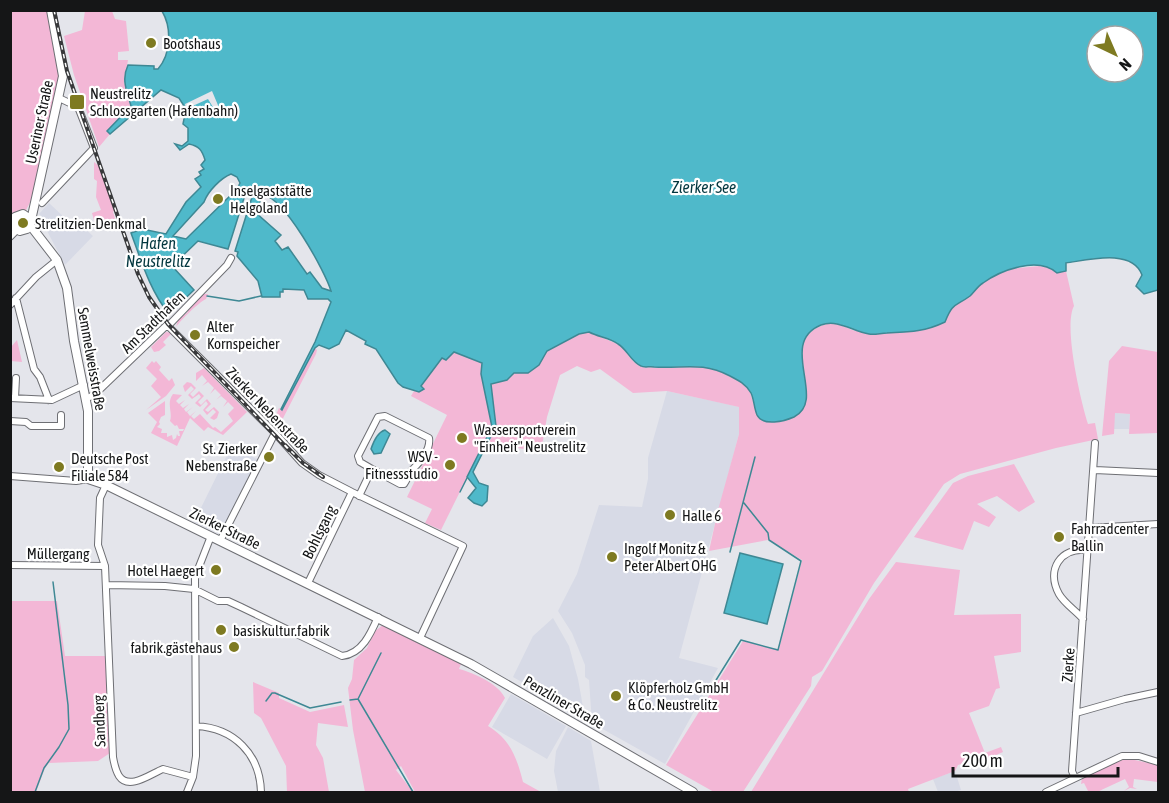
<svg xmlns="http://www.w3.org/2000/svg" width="1169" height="803" font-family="'Asap Condensed',sans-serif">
	<rect width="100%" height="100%" fill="#e4e5eb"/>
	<path fill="#d7dae6" d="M49 203 67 220 74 219 93 236 65 265 46 229 47 221 39 214Z
		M667 391 740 407 739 434 679 658 718 668 665 764 592 723 589 680 585 677V665L572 633 558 611 577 574 599 505 642 507 648 479V458Z
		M1114 413 1130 414 1129 429H1114Z
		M231 447 259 460 221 535 194 522Z
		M553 618 569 646 578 679 585 718 513 677 533 636Z
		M511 694 566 726 547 759 492 727Z
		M568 727 591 741 600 792H558L554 771 556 751Z
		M955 771 961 790 954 792H938L933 779Z"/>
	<path fill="#f3b7d6" d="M10 11H49L59 79 34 195 26 210 11 214Z
		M85 11H112L115 19 126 21 129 51 118 52V60H128L124 82 132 106 107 131 110 134 99 147 74 75 64 36 82 30Z
		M94 162 99 166 115 210 113 212 117 225 108 223 103 220 95 224 92 213 101 210 96 197 97 181 94 179Z
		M1040 266 1051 268 1057 273 1066 271 1074 306C1063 326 1081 402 1088 424L1095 423 1098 439 1056 448 960 474 944 484 874 583 822 671 812 677 811 686 743 792H714L666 765 743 641 777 650 779 649 802 560 768 540 709 551 718 510 739 434V407L667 391 633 393 600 369 591 372 577 366 560 375 547 417 541 452 489 443 496 426 491 384 507 380 514 373H529L539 365 547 351 579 334 589 332 620 345 634 362 642 367 669 368 687 365 709 367 725 373 744 384 750 392 757 414 806 403C810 367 783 332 835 322L852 330 872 334 945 322 951 307 970 296 981 283 1007 269Z
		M203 294H208L206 299C199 302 181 320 176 327L178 320 188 312 187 310Z
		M166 332 172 333 163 342 166 345 159 351 154 352 151 347Z
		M17 340 22 362 11 361V347Z
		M1122 346 1158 352V433L1129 434 1130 414 1115 413 1114 434 1102 436 1109 361Z
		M315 348 317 350 316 354 278 428H275L272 424 279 408 282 410Z
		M454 352 482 363V371L492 427 441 530 425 523 432 509 407 497 447 415 411 396 414 391 419 392 424 389 421 387 442 358 446 360Z
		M152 361 154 363 156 361 161 367 159 370 169 381 172 378 175 385 166 396 146 410 161 397 151 386 157 379 146 368Z
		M204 368 247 412 223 435 208 427 204 431 190 418 177 446 151 433 157 422 148 413 165 401V415L161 417 159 422 160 424 157 427 162 429 161 433H167V437L172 435 173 440 176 438 177 434 178 436H180L179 431H183L184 429H179L177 425 175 426 170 421C173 413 166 403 173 394L182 395 176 401 179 404 185 400 180 405 183 408 189 404 184 409 186 412 193 407 187 412 190 416 196 411 191 416 194 419 200 414 213 428 215 427 221 432 233 421 228 414 234 408 228 402 223 407 227 401 221 396 216 400 221 395 215 389 210 394 214 388 208 382 202 386 207 381 202 375 196 381V373Z
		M187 382 191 383 196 388 190 394 193 397 199 391 204 396 198 402 201 405 207 399 211 404 205 410 208 412 214 407 219 412 217 418 214 420 210 418 216 412 213 409 207 415 203 410 208 404 206 401 200 407 195 403 201 397 199 394 192 399 188 395 194 389 191 386 185 392 183 386Z
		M1014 464 1035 502 1019 512 997 496 977 504 996 517 989 527 974 521 963 550 914 537 953 483 968 476Z
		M896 562 960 570 954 615 1021 614V652L994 656 1000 688 996 689 989 706 969 713 985 753 1001 747 1003 752 975 764 971 761 958 765 955 771 908 789 909 792H751L869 599Z
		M10 601H57L65 656H107L110 753 98 761 49 763 45 768 36 792H11Z
		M383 625 461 664 459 669C474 673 499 684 505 698L488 726C510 739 517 758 523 782L541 792H415L401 766 396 770 413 792H365L353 730 348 688 352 679 354 660 367 648 375 631Z
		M253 682 279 693V698L310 712 344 705 348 727 318 723 316 745 323 758 329 792H287L286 766 261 718 254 713Z
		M1130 759 1158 765V782L1134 779 1133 787 1137 789 1130 788 1124 791 1129 787 1125 779 1097 792H1086L1088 791 1084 783 1081 784 1082 778 1119 760Z"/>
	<path fill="#4fb9ca" stroke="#3e8894" stroke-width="1.5" fill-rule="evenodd" d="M162 11H1158V290L1144 294 1136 286 1142 275C1132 248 1088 260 1066 263V271L1057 273C1038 256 1001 270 983 283 978 286 974 292 970 296 955 307 953 302 945 322 924 332 910 332 887 333 881 333 875 335 869 334 852 331 838 319 821 325 777 343 828 400 794 417 785 421 763 427 757 415 754 408 754 399 751 393 746 384 738 380 730 376 701 361 683 369 654 367 650 366 644 368 641 366 631 362 627 349 618 344 611 338 598 337 589 332L579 334 547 351 539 365 528 373H514L507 380 491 384 496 426 473 472 479 483 488 486 487 501 482 506 474 503 468 498 476 488 467 477 492 427 481 374 482 363 454 352 446 360 442 358 421 386 424 389 419 392 403 387 398 383 376 349 365 344 366 341 346 330 339 344 329 349 319 345 315 348 282 410 281 409 315 342 331 302 328 299H308L304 290 283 289V292H280V297H262L258 281 237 256 238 252 235 251 252 197 251 195H245L228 249 198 241 172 266 194 290 169 314C150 291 141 260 131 233L142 229 166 234 186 202 201 187 195 179 201 175 199 172 204 169 201 165 205 160C202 150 199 146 189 144L180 150 175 144 182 146 188 141V128L183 124 186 109 179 98 161 90 110 134 107 131 131 106C127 91 121 80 128 65L154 66V69H158C171 54 172 28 162 11ZM1097 36H1133V72H1097ZM231 174 237 177 240 183 237 189 186 239 173 236 204 202C208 191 221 178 231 174ZM263 195C284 197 325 271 331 291L322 288 310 272 307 274 288 247 282 250 275 241 281 235 255 212Z
		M385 430 390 434 381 453 374 454 371 449C373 443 378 432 385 430Z
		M740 553 783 564 767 624 724 613Z"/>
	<path fill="#e4e5eb" d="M212 91 220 110 216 112 208 99 186 109 185 104Z"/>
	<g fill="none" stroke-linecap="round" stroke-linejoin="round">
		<path stroke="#3e8894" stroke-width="1.5" d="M207 296 239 301 261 296
			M460 492 467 478
			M730 552 755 457
			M381 653 358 699 413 792
			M708 693 741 640 778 650 801 561 769 540 768 533 744 503
			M350 700 358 699
			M266 701 272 693H275L310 708 341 702
			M35 792 44 768 59 747 69 729 68 705 53 582"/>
		<defs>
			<path id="minor" d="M42 203 94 148 78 107 59 98
				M10 237 17 230
				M16 298 34 369 40 377 49 400
				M10 305 36 277 57 260
				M168 326 275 433 302 463 319 475 352 492 463 546 420 638
				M10 398 52 400 84 385
				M15 398 16 378
				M86 399 95 394 168 324V326L227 265 231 258
				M10 421 26 422 31 426H61V415
				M1095 470 1158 473
				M10 476 76 481 88 479
				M106 485 100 498 98 545 105 566 113 757C114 763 116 771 119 776 129 791 152 773 163 769L193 777
				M359 496 372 469 360 462 358 456 378 417 385 416 429 438C431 450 420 462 412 470 409 474 407 480 404 484H400L372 469
				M1090 528 1158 524
				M220 541 275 433
				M10 565 105 566
				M308 583 352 492
				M106 585 165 586 194 589 218 601H228L241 607 342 656C362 654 371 633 378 617
				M1083 619C1076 611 1064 603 1059 594 1046 570 1060 547 1088 550
				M1076 713 1125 699 1158 692
				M196 726C234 728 260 754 261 792
				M1075 778 1072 771 1095 443
				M187 792 193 777 196 756 195 577 211 536
				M1046 792 1122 756H1139L1158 762"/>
			<path id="secondary" d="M30 219 23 214 15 217 13 221 15 228 20 231 27 229 30 225
				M30 225 57 260 67 288 74 341 88 411V479L106 485 471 664 693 792
				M30 225 63 76 51 10"/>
		</defs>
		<use href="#minor" stroke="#6e6f74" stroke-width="8"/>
		<use href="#secondary" stroke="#6e6f74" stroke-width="10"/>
		<use href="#minor" stroke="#fff" stroke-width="6"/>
		<use href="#secondary" stroke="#fff" stroke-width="8"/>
		<defs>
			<path id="rail" d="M54 10 67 71 138 274 149 297 168 324 289 450
				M285 445 303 463 323 477"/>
		</defs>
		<use href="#rail" stroke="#38393b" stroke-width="4"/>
		<use href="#rail" stroke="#fff" stroke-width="1.5" stroke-dasharray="4.5" stroke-linecap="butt"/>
	</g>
	<g fill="#7e7a21" stroke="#fff" stroke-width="2">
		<circle cx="151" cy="43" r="6"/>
		<rect x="69" y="94" width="16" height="16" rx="3"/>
		<circle cx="218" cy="199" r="6"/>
		<circle cx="23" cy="223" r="6"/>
		<circle cx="195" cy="335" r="6"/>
		<circle cx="462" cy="438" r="6"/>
		<circle cx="269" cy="457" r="6"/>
		<circle cx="450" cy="465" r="6"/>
		<circle cx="59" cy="467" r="6"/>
		<circle cx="670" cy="515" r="6"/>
		<circle cx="1059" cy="537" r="6"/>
		<circle cx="612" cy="557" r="6"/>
		<circle cx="216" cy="570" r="6"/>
		<circle cx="221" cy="630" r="6"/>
		<circle cx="234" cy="647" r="6"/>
		<circle cx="616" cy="696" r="6"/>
	</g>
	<g text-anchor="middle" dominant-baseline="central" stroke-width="4.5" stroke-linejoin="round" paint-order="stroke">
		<g font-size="15" fill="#151617" stroke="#fff" text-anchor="start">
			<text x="163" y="43">Bootshaus</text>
			<text x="90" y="93">Neustrelitz<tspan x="90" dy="17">Schlossgarten (Hafenbahn)</tspan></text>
			<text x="230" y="190">Inselgaststätte<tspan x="230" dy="17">Helgoland</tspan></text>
			<text x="35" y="223">Strelitzien-Denkmal</text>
			<text x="207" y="326">Alter<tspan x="207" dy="17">Kornspeicher</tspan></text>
			<text x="474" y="429">Wassersportverein<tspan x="474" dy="17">"Einheit" Neustrelitz</tspan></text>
			<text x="257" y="448" text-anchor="end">St. Zierker<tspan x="257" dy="17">Nebenstraße</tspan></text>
			<text x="438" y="456" text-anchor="end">WSV -<tspan x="438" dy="17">Fitnessstudio</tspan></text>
			<text x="71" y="458">Deutsche Post<tspan x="71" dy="17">Filiale 584</tspan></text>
			<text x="682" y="515">Halle 6</text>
			<text x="1071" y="528">Fahrradcenter<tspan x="1071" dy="17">Ballin</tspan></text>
			<text x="624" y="548">Ingolf Monitz &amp;<tspan x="624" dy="17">Peter Albert OHG</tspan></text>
			<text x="204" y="570" text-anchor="end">Hotel Haegert</text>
			<text x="233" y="630">basiskultur.fabrik</text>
			<text x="222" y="647" text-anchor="end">fabrik.gästehaus</text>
			<text x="628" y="687">Klöpferholz GmbH<tspan x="628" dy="17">&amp; Co. Neustrelitz</tspan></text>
		</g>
		<g font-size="15" fill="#151617" stroke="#fff">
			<text transform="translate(39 122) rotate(-78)">Useriner Straße</text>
			<text transform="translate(153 322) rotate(-44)">Am Stadthafen</text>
			<text transform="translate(92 359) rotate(80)">Semmelweisstraße</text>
			<text transform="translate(268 410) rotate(46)">Zierker Nebenstraße</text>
			<text transform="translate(225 528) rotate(26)">Zierker Straße</text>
			<text transform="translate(319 532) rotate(-64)">Bohlsgang</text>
			<text x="58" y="553">Müllergang</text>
			<text transform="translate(1068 665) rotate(-86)">Zierke</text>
			<text transform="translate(564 702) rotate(30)">Penzliner Straße</text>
			<text transform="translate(99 721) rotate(-92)">Sandberg</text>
		</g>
		<g font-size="16" font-style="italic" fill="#02363e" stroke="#fff">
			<text x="704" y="187">Zierker See</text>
			<text x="158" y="243">Hafen<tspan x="158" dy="18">Neustrelitz</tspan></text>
		</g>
	</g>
	<rect width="1169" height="803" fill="none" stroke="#151617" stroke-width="24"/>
	<g transform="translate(1115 54) rotate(136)"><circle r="28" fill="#ffffff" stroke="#a1a2a2" stroke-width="1.5"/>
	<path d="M0-4.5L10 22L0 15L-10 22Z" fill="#7e7a21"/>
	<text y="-9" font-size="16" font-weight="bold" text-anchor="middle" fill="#151617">N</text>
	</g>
	<path d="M953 767v9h165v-9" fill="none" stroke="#151617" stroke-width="3"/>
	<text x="962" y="767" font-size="18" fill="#151617" stroke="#ffffff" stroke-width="4.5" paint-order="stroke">200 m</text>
</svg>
